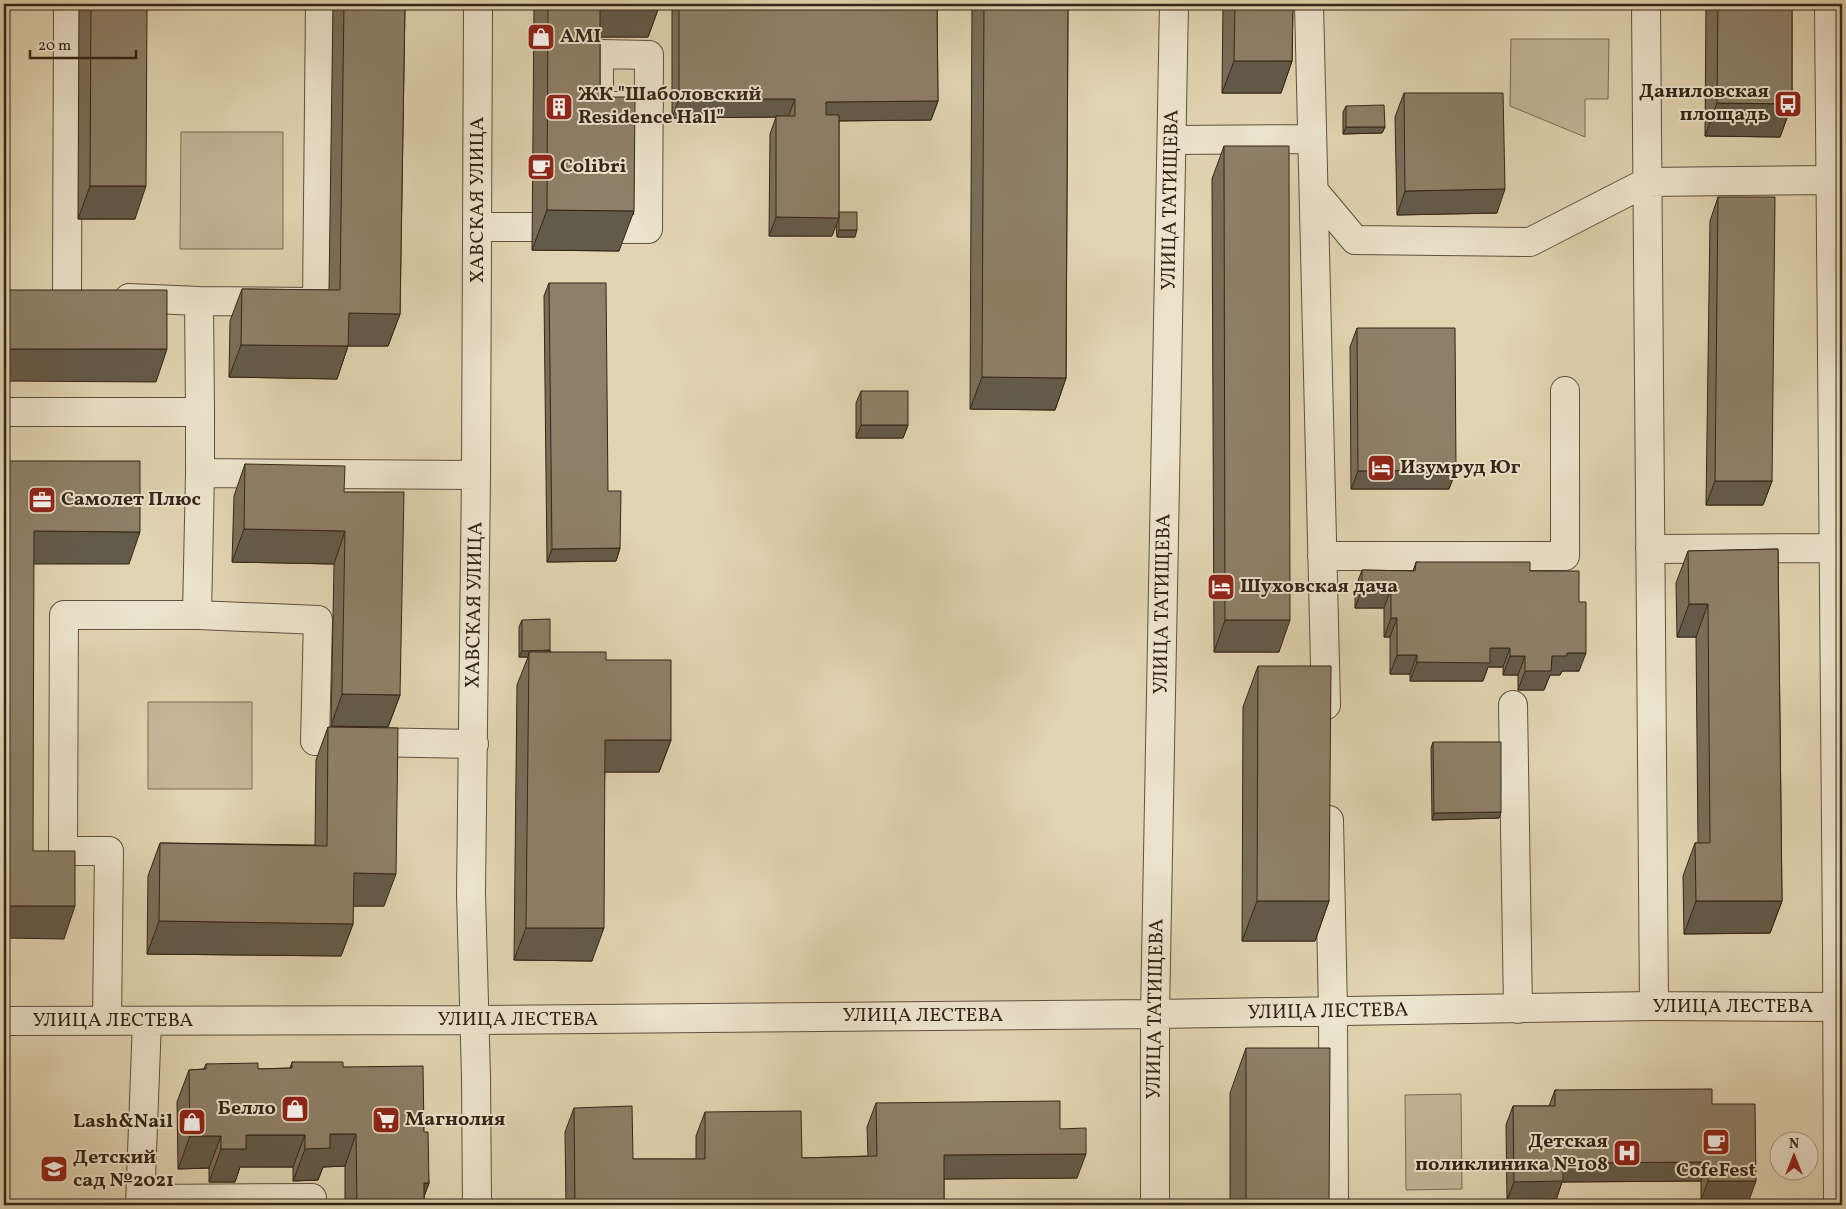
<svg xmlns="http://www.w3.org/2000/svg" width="1846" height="1209" font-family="Vollkorn,serif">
	<rect width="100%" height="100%" fill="#e1d4b1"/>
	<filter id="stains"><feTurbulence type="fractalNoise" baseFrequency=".004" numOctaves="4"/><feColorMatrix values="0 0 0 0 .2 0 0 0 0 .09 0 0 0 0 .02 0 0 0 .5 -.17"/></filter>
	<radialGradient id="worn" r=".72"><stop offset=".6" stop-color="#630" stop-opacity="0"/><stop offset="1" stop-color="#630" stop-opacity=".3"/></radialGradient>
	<path fill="#c4b697" stroke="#7c6d58" d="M1511 39H1609L1608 99H1585V137L1510 106Z
		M181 132H283V249H180Z
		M252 702V789H148V702Z
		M1461 1094 1462 1189 1406 1190 1405 1095Z"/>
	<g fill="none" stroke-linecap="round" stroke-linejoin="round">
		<defs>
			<path id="minor" d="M1309 4 1326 705
				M1646 4 1654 1006
				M1829 4 1837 943 1838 1205
				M1173 140 1312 139
				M1314 191 1355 240 1530 242 1647 182 1831 180
				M478 227H532
				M620 229H648L649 55 599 54V106H649
				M67 296 68 4
				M129 298 199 301 317 302 320 4
				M199 301 200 412
				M4 412H200V473L476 475
				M200 473 197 615 318 620 315 741 474 744
				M1650 549 1834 548
				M1322 556H1565V391
				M1513 705 1518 1009
				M1329 820 1333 1012 1334 1205
				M4 1021 474 1020 1155 1014 1654 1006 1842 1007
				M107 1021 109 851H63L64 615H197
				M140 1199 312 1198V1205
				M140 1205 147 1021
				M477 1205 476 1077 471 893 476 475 478 4
				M1155 1205V1014L1174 4"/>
		</defs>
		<use href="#minor" stroke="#60503e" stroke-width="30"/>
		<use href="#minor" stroke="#ece3cc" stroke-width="28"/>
	</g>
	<path fill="#7a6e59" stroke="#352418" d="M79 4H147L135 219H78Z
		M333 4H405L400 314 388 346H348L337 379 229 377 230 321 242 289 329 290Z
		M534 4H660L648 37H600V97L619 251 532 250Z
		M673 4H937L938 101 931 120 839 121V212L855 237H837L836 224 832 236H769L770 134 776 117 672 118V6Z
		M972 4H1068L1066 378 1055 410 970 409Z
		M1223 4H1293L1292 61 1281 93H1222Z
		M1706 4H1792V104L1780 137 1705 136Z
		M1404 93 1497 213 1397 215 1395 117Z
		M1346 106 1385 127 1382 133 1343 134V112Z
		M1224 146 1279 652H1214L1212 179Z
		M1718 197 1772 481 1763 505H1706L1710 221Z
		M549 283 620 548 616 561 547 562 544 296Z
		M1357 328 1456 470 1449 489H1351L1350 347Z
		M861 391 908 425 903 438H856V403Z
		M245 464 344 492 400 695 388 727 331 726 334 564 232 562 234 496Z
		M1778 549 1782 901 1770 933 1684 934 1683 876 1695 843H1698L1696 637H1677L1676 583 1688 551Z
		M1416 562 1530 571 1579 671H1562L1560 675H1550L1544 690H1518V675H1503V667H1488L1483 681H1410V674H1390V637H1384V608H1355V589L1362 570 1413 571Z
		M522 620 550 650V652L606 660 671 740 659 772H605L592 961 514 960 517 685 528 657H519V627Z
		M1258 666 1329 901 1315 941H1242L1243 707Z
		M328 727 384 906H353V924L341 956 147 954 148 876 160 843 315 845 316 760Z
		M1433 742 1501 812 1499 818 1432 820 1431 748Z
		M1246 1048 1329 1205H1230V1093Z
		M292 1062 343 1067 424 1132 429 1183 424 1196V1205H345V1166L323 1167 318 1180 293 1181V1167H240L235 1182H209V1168L178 1169 177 1102 189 1070 204 1069 206 1064 258 1069 290 1068Z
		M1555 1090 1712 1104 1749 1200H1701V1181L1562 1182 1556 1200H1507L1506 1125 1513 1106H1549Z
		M876 1103 1060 1129 1077 1178 944 1179V1205H566L565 1132 574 1108 633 1159H696V1136L705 1112 802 1158 868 1156 867 1127Z"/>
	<path fill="#635a49" stroke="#352418" d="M598 4H660L648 37H586Z
		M1234 61H1292L1281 93H1222Z
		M679 99H795L788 117 776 116V117L672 118Z
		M938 101 931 120 819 121 826 102Z
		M1717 103 1792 104 1780 137 1705 136Z
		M1346 127H1385L1382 133 1343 134Z
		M90 186H146L135 219H78Z
		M1505 189 1497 213 1397 215 1405 191Z
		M547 210 634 211 619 251 532 250Z
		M776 217 839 218 832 236H769Z
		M839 230H857L855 237H837Z
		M349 313 400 314 388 346H337Z
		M241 345 348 346 337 379 229 377Z
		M4 349H167L156 382 4 381Z
		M982 377 1066 378 1055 410 970 409Z
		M861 425H908L903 438H856Z
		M1456 470 1449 489H1351L1358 471Z
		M1715 481H1772L1763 505H1706Z
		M244 529 345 531 334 564 232 562Z
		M34 531 140 532 129 564H22Z
		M620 548 616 561 547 562 552 549Z
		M1362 589H1391L1384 608H1355Z
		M1689 604H1708L1696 637H1677Z
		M1391 618H1397L1390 637H1384Z
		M1225 620H1290L1279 652H1214Z
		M1490 648H1510L1503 667H1488L1483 681H1410L1417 662Z
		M550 650 548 657 529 652 528 657H519L522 651Z
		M1567 653H1586L1579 671H1562L1560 675H1550L1544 690H1518L1525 671 1552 656Z
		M1397 655H1417L1410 674H1390Z
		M1510 656H1525L1518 675H1503Z
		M342 694 400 695 388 727 331 726Z
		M605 740H671L659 772H594Z
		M1501 812 1499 818 1432 820 1434 813Z
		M354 873 396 874 384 906H342Z
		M1257 901H1329L1315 941H1242Z
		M1696 901H1782L1770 933 1684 934Z
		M4 906H75L64 939 4 938Z
		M159 921 353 924 341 956 147 954Z
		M526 928H604L592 961 514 960Z
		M330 1134H356L345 1166 323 1167 318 1180 293 1181 305 1149Z
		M246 1135H305L293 1167H240L235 1182H209L221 1149Z
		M190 1136H221L209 1168 178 1169Z
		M1086 1154 1077 1178 935 1179 944 1155Z
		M1708 1162 1701 1181 1562 1182 1556 1200H1507L1514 1182 1563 1163Z
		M1708 1181H1756L1749 1200H1701Z
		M424 1183H429L421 1205Z"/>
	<path fill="#8e8068" stroke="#352418" d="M91 4H147L146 186H90Z
		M344 4H405L400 314 349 313 348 346 241 345 242 289 340 290Z
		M548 4H600V97H635L634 211 547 210Z
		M679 4H937L938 101 826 102V115H839V218L776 217V116H795V99H679Z
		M984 4H1068L1066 378 982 377Z
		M1235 4H1293L1292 61H1234Z
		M1718 4H1792V104L1717 103Z
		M1404 93H1503L1505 189 1405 191Z
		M1384 105 1385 127H1346V106Z
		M1224 146H1289L1290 620H1225Z
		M1718 197H1775L1772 481H1715Z
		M839 212H857V230H839Z
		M549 283H606L608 491H621L620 548 552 549Z
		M4 290H167V349H4Z
		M1357 328H1455L1456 470 1358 471Z
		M861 391H908V425H861Z
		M4 461H140V532L34 531 33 851H75V906H4Z
		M245 464 345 466 344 492H404L400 695 342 694 345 531 244 529Z
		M1778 549 1782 901H1696L1695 843H1710L1708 604H1689L1688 551Z
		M1416 562H1530V571H1579V602H1586V653H1567V656H1552L1551 671H1525V656H1510V648H1490V663L1417 662V655H1397V618H1391V589H1362V570L1415 571Z
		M550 619V650L522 651V620Z
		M529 652H606V660H671V740H605L604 928H526Z
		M1258 666H1331L1329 901H1257Z
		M328 727 398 728 396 874 354 873 353 924 159 921 160 843 327 846Z
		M1433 742H1501V812L1434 813Z
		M1246 1048H1330L1329 1205H1246Z
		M292 1062H343V1067L423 1066 424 1132H428L429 1183H424V1205H357L356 1134H330V1148L305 1149V1135H246V1149H221V1136H190L189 1070 206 1069V1064L258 1063V1069L292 1068Z
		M1712 1089V1104H1755L1756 1181H1708V1162L1563 1163V1181L1514 1182 1513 1106H1555V1090Z
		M1060 1101V1129L1086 1128V1154L944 1155V1205H575L574 1108 632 1106 633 1159H705V1112L801 1111 802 1158 877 1156 876 1103Z"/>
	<defs>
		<symbol id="shop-square" viewBox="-11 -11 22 22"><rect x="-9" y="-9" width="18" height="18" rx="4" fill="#8f2418" stroke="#ece3cc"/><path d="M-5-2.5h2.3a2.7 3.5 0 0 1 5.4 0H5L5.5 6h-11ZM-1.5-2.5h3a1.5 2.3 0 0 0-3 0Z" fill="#fff"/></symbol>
		<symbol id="bus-square" viewBox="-11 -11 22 22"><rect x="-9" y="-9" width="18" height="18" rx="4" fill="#8f2418" stroke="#ece3cc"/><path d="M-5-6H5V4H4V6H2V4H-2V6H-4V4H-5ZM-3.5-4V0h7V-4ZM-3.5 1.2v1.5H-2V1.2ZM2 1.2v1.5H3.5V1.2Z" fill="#fff"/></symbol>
		<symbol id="building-square" viewBox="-11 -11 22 22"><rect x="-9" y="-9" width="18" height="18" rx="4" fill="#8f2418" stroke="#ece3cc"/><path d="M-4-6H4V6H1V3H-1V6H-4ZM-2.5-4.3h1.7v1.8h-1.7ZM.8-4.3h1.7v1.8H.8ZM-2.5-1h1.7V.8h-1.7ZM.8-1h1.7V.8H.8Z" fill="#fff"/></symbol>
		<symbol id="cafe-square" viewBox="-11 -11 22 22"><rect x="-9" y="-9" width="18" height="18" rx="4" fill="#8f2418" stroke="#ece3cc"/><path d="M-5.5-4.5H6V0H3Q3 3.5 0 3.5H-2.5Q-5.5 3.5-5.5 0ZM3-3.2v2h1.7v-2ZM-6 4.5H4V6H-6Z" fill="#fff"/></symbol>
		<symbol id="hotel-square" viewBox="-11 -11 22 22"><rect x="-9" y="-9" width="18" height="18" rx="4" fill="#8f2418" stroke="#ece3cc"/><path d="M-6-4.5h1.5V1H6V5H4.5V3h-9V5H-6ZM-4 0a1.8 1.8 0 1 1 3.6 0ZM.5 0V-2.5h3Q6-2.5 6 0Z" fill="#fff"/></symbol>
		<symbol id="office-square" viewBox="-11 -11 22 22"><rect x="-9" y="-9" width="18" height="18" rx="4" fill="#8f2418" stroke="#ece3cc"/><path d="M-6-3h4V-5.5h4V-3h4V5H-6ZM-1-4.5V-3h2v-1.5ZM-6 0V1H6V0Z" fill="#fff"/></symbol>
		<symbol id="supermarket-square" viewBox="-11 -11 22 22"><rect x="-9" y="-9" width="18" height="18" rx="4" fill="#8f2418" stroke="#ece3cc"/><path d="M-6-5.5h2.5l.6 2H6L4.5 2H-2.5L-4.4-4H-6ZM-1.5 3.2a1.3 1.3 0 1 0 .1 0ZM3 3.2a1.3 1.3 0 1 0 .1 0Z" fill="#fff"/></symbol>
		<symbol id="hospital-square" viewBox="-11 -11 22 22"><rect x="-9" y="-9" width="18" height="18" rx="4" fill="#8f2418" stroke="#ece3cc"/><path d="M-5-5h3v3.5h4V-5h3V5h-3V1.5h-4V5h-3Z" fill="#fff"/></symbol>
		<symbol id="school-square" viewBox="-11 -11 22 22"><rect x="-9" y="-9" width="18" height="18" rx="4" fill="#8f2418" stroke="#ece3cc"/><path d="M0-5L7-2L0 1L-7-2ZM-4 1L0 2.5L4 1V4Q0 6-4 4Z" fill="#fff"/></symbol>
	</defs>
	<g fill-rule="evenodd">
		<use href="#shop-square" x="525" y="21" width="32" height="32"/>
		<use href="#bus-square" x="1772" y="88" width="32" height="32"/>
		<use href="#building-square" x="543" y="91" width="32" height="32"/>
		<use href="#cafe-square" x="525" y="151" width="32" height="32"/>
		<use href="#hotel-square" x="1365" y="452" width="32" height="32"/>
		<use href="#office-square" x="26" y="484" width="32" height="32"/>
		<use href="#hotel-square" x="1205" y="571" width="32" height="32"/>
		<use href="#shop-square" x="279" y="1093" width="32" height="32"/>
		<use href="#supermarket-square" x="370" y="1104" width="32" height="32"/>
		<use href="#shop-square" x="176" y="1106" width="32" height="32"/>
		<use href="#cafe-square" x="1700" y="1126" width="32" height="32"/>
		<use href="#hospital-square" x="1611" y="1137" width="32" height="32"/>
		<use href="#school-square" x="38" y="1153" width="32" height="32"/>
	</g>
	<g text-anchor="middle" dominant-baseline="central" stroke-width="4" stroke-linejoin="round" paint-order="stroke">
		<g font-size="20" font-weight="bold" fill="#352418" stroke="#ece3cc" text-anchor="start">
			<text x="560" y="37">AMI</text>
			<text x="1769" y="92" text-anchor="end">Даниловская<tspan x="1769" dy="23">площадь</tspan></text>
			<text x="578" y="95">ЖК "Шаболовский<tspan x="578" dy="23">Residence Hall"</tspan></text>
			<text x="560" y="167">Colibri</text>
			<text x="1400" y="468">Изумруд Юг</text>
			<text x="61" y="500">Самолет Плюс</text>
			<text x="1240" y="587">Шуховская дача</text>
			<text x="276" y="1109" text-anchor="end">Белло</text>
			<text x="405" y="1120">Магнолия</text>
			<text x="173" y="1122" text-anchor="end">Lash&amp;Nail</text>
			<text x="1608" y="1142" text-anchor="end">Детская<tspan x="1608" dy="23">поликлиника №108</tspan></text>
			<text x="73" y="1158">Детский<tspan x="73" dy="23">сад №2021</tspan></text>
			<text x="1716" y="1171" text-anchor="middle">CofeFest</text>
		</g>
		<g font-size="20" fill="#352418" stroke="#ece3cc">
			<text transform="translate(478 200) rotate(-90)">ХАВСКАЯ УЛИЦА</text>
			<text transform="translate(1171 200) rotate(-89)">УЛИЦА ТАТИЩЕВА</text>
			<text transform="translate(1163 604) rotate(-89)">УЛИЦА ТАТИЩЕВА</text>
			<text transform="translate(475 605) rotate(-89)">ХАВСКАЯ УЛИЦА</text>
			<text x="1733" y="1007">УЛИЦА ЛЕСТЕВА</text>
			<text transform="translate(1156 1009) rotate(-89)">УЛИЦА ТАТИЩЕВА</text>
			<text transform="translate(1328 1012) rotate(-1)">УЛИЦА ЛЕСТЕВА</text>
			<text x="923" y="1016">УЛИЦА ЛЕСТЕВА</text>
			<text x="518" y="1020">УЛИЦА ЛЕСТЕВА</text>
			<text x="113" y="1021">УЛИЦА ЛЕСТЕВА</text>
		</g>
	</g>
	<rect width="1846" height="1209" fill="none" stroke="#e1d4b1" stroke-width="20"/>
	<rect x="5" y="5" width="1836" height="1199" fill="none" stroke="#352418" stroke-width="2.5"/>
	<rect x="10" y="10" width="1826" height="1189" fill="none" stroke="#352418"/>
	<g transform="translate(1794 1156)"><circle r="24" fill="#ece3cc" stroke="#a39784"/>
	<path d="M0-4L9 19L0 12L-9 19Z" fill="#8f2418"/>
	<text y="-8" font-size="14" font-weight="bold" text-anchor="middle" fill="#352418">N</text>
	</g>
	<path d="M30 50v8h106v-8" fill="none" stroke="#352418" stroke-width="2.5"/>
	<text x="38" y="50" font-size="15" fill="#352418" stroke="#ece3cc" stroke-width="4" paint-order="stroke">20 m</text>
	<rect width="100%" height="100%" filter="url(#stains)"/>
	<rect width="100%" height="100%" fill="url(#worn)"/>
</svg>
